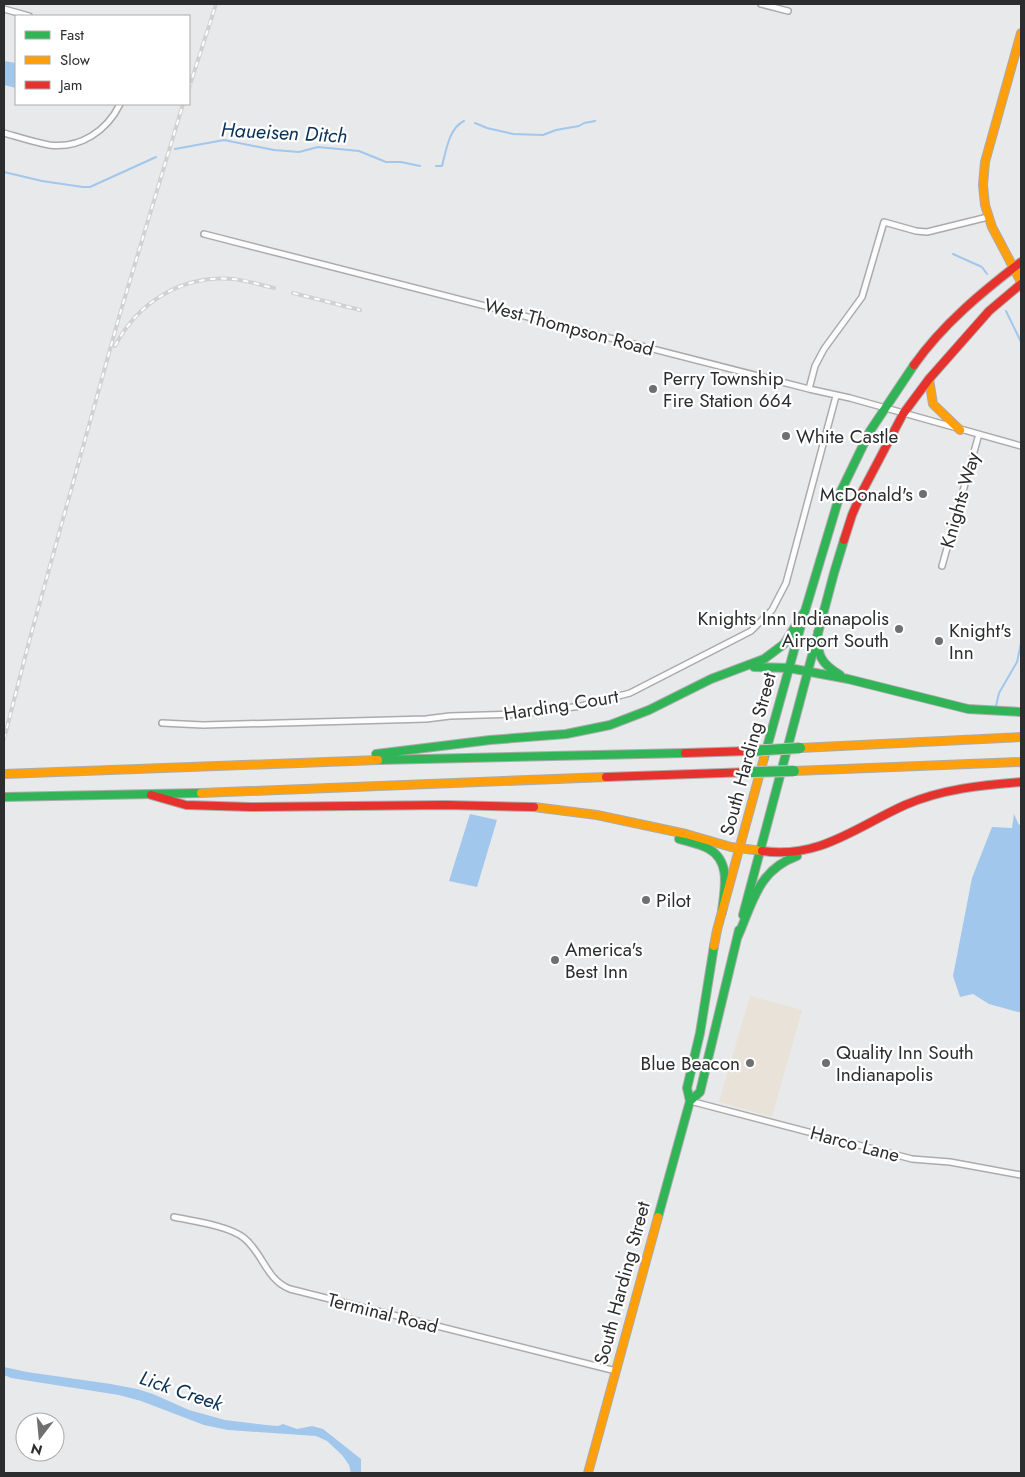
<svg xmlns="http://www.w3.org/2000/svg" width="1025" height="1477" font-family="Jost,sans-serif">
	<rect width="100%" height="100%" fill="#e8e9eb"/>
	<path fill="#e8e2d8" d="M750 996 802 1010 772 1117 719 1102Z"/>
	<path fill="#a1c7ed" d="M4 61 16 63V88L4 85Z
		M470 814 497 820 477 887 449 881Z
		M1014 814 1019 825 1021 823V1012H1018L989 1004 973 994 960 997 953 976 972 878 992 827 1012 828Z
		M4 1367 27 1372 111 1384 137 1389 153 1394 189 1410 225 1420 266 1425 278 1426 283 1424 297 1429 312 1426 323 1429 361 1459V1473H351L349 1465 342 1455 327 1441 316 1436 228 1430 204 1425 141 1401 119 1395 11 1378 4 1375Z"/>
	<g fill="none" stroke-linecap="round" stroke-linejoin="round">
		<path stroke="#a1c7ed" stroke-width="2" d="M475 123 487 128 513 134 543 135 556 130 579 126 584 123 595 121
			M175 149 224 140 274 150 299 152 318 147 359 151 386 162H401L420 166
			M436 166H442C446 151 449 128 464 121
			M4 172 42 181 83 187H90L156 157
			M953 254 982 267 987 274
			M1006 311 1021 342
			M996 706 999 693 1017 662 1021 643"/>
		<defs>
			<path id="street" d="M761 4 788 11
				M4 9 29 16
				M4 133C18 137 33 142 49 145 80 149 107 131 120 104
				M204 234 809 389 850 398 1021 446
				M809 389 815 366 824 349 862 297 884 222 916 231 927 232 988 217
				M942 566 979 434
				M162 723 203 725 426 719 450 716 522 714 581 706 630 693 751 631 772 610 786 583 836 396
				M690 1101 912 1159 950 1162 1021 1175
				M174 1217C193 1221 230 1226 244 1238 263 1253 266 1280 290 1289L616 1371"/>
			<path id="fast" d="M818 632C817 655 820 663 840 675
				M754 667 789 668 848 679 968 709 1021 712
				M376 754 490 740 566 734 610 725 649 710 711 679 764 659 784 644 805 611
				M764 758 805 611 841 491 870 431 914 365
				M378 760 685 753
				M4 797 201 793
				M679 839C689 842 700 844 709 849 732 862 724 891 722 912
				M743 915 834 573 844 540
				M738 936C753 902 758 870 797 856
				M690 1101 700 1092 739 930
				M658 1217 690 1101 687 1088 700 1033 714 946"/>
			<path id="slow" d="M1021 33 985 162 983 185 985 205 992 227 1021 282
				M929 379 933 404 960 430
				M800 748 1021 737
				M794 771 1021 762
				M4 774 378 760
				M201 793 606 777
				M534 807 597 815 686 834 731 847 762 851
				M714 946 717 930 764 758
				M588 1473 658 1217"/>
			<path id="jam" d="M914 365C943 324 982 292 1021 262
				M844 540 852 515 862 492 903 414 929 379 989 311 1021 284
				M685 753 749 751
				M606 777 751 772
				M151 795 186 805 251 807 446 805 534 807
				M762 851C820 859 856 827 905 805 942 789 982 785 1021 782"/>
		</defs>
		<use href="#street" stroke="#ababad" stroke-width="8"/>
		<use href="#fast" stroke="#ababad" stroke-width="10"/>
		<use href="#slow" stroke="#ababad" stroke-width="10"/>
		<use href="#jam" stroke="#ababad" stroke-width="10"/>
		<use href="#street" stroke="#fcfcfc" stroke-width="5"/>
		<use href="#fast" stroke="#30b455" stroke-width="8"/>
		<use href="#slow" stroke="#ff9f0a" stroke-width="8"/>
		<use href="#jam" stroke="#e5322d" stroke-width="8"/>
		<defs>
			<path id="rail" d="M189 88 216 4
				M293 293 360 310
				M115 346C138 302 182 275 232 279 246 280 260 285 274 288
				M4 739 30 638 119 317 183 104"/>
		</defs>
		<use href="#rail" stroke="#d1d1d2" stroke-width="4"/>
		<use href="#rail" stroke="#fff" stroke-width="2" stroke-dasharray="5.5" stroke-linecap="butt"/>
		<defs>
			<path id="fast-bridge" d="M749 751 800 748
				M751 772 794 771"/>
		</defs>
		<use href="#fast-bridge" stroke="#c5c5c6" stroke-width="12" stroke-linecap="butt"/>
		<use href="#fast-bridge" stroke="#30b455" stroke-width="10"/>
	</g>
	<g fill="#6e6f70" stroke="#fff" stroke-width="2">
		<circle cx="653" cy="389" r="5"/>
		<circle cx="786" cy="436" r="5"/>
		<circle cx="923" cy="494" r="5"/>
		<circle cx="899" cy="629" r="5"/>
		<circle cx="939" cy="641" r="5"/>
		<circle cx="646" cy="900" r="5"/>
		<circle cx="555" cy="960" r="5"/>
		<circle cx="750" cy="1063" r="5"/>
		<circle cx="826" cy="1063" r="5"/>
	</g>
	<g text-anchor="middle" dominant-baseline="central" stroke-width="4.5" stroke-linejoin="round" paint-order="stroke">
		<g font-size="19" fill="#2c2d2e" stroke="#fff">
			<text transform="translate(569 327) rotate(15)">West Thompson Road</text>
			<text transform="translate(960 500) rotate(-74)">Knights Way</text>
			<text transform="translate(561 705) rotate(-9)">Harding Court</text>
			<text transform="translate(748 754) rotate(-75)">South Harding Street</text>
			<text transform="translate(855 1144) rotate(15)">Harco Lane</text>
			<text transform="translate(622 1283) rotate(-75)">South Harding Street</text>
			<text transform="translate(383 1313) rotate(14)">Terminal Road</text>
		</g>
		<g font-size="19" fill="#2c2d2e" stroke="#fff" text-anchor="start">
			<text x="663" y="378">Perry Township<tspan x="663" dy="22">Fire Station 664</tspan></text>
			<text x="796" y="436">White Castle</text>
			<text x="913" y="494" text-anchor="end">McDonald's</text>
			<text x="889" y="618" text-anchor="end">Knights Inn Indianapolis<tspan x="889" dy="22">Airport South</tspan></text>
			<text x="949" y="630">Knight's<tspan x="949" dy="22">Inn</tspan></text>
			<text x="656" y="900">Pilot</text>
			<text x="565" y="949">America's<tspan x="565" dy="22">Best Inn</tspan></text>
			<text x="836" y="1052">Quality Inn South<tspan x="836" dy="22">Indianapolis</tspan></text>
			<text x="740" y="1063" text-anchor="end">Blue Beacon</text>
		</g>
		<g font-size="20" font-style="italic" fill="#093154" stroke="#fff">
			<text transform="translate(284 133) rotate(3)">Haueisen Ditch</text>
			<text transform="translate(181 1391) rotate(19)">Lick Creek</text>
		</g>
	</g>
	<rect width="1025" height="1477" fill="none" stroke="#2c2d2e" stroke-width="10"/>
	<rect x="15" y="15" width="175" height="90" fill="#ffffff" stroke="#ababab"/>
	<rect x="25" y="31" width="25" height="8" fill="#30b455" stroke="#ababab"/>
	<text x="60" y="40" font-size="15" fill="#2c2d2e">Fast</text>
	<rect x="25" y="56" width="25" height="8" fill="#ff9f0a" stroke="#ababab"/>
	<text x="60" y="65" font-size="15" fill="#2c2d2e">Slow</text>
	<rect x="25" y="81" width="25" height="8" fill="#e5322d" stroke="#ababab"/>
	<text x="60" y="90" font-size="15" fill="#2c2d2e">Jam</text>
	<g transform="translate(40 1437) rotate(196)"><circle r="24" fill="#ffffff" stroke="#ababab"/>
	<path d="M0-4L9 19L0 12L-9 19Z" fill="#6e6f70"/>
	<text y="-8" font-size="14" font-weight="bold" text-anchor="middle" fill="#2c2d2e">N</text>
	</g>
</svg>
